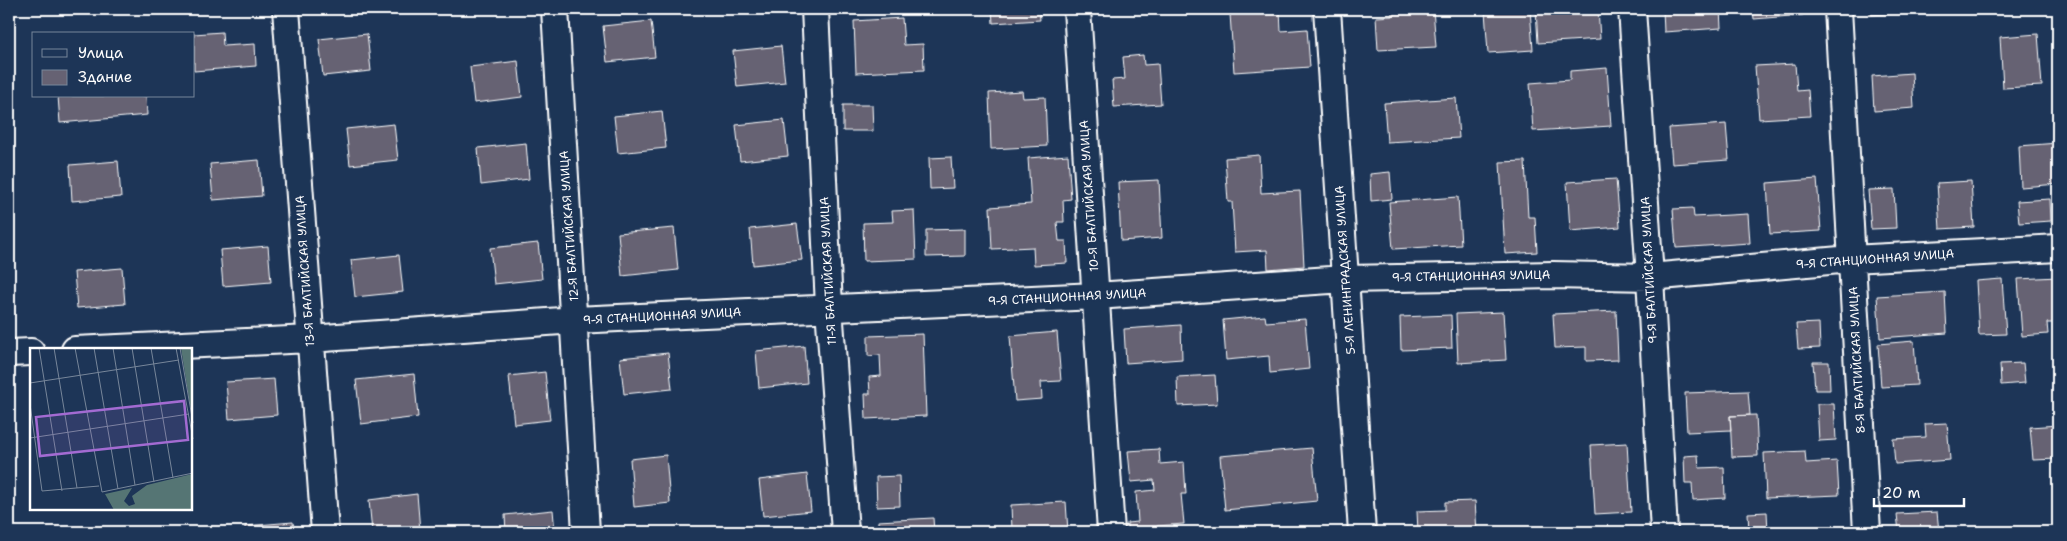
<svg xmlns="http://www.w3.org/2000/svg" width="2067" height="541" font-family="'Shantell Sans',sans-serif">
	<rect width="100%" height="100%" fill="#1d3557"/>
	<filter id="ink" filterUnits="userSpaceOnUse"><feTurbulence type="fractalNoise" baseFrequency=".02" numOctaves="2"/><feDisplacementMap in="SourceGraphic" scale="10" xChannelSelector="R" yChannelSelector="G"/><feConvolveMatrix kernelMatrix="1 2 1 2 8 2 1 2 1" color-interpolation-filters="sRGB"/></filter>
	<g filter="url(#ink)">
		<path fill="#666273" stroke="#fff" d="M992 9H1039L1040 20 993 23Z
			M1392 9H1433L1436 47 1378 50 1376 17 1392 16Z
			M1530 9 1533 50 1488 53 1485 11Z
			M1536 9H1598L1600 39 1538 43Z
			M1663 9H1720L1721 28 1664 32Z
			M1753 9H1803V15L1754 19Z
			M1870 9H1935V11L1870 15Z
			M1280 10 1281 31 1307 29 1310 67 1234 72 1230 14Z
			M902 18 904 45 923 44 924 70 856 73 854 21Z
			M651 21 655 57 607 62 603 26Z
			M222 32 223 46 255 44 256 66 194 71V34Z
			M367 34 371 71 323 76 319 39Z
			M2038 34 2042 86 2003 88 2000 37Z
			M781 46 785 82 737 87 733 51Z
			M1143 55 1144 65 1158 64 1161 104 1114 107 1112 80 1125 79 1123 57Z
			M518 61 522 97 474 103 470 67Z
			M1795 64 1797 91 1808 90 1810 116 1759 119 1755 66Z
			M1607 68 1611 126 1533 131 1530 83 1570 80V71Z
			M1912 73 1914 108 1874 111 1872 76Z
			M1022 91 1023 98 1045 97 1047 146 991 149 989 93Z
			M58 96H146L147 115 60 123Z
			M1456 98 1459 138 1387 142 1384 103Z
			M843 105H872L873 131H843Z
			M662 111 666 148 618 153 614 116Z
			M784 120 788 156 740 161 736 125Z
			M394 124 398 160 350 165 346 129Z
			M1726 124 1729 160 1672 164 1669 128Z
			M526 143 529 179 481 185 478 148Z
			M2058 143V184L2021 187 2019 146Z
			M1068 155 1071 199 1063 200 1064 222H1057L1059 241H1066L1067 263 1034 265 1033 247 992 249 990 207 1031 204 1028 158Z
			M1259 155 1261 193 1300 191 1304 266 1268 269 1267 250 1235 252 1232 202H1228L1225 158Z
			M951 157 953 188 930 189 929 158Z
			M259 160 262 196 213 200 210 164Z
			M118 161 121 197 72 201 70 165Z
			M1525 161 1528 217H1535L1537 252 1505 254 1500 162Z
			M1390 172 1392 199 1371 201 1370 174Z
			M1616 179 1620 227 1570 231 1567 182Z
			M1817 179 1821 231 1770 234 1767 183Z
			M1159 180 1162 238 1121 241 1118 182Z
			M1971 181 1974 227 1940 229 1937 183Z
			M1894 189 1896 228 1871 229 1868 190Z
			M1458 197 1461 245 1393 249 1389 202Z
			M2050 199 2051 221 2019 223 2017 201Z
			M1693 208 1694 217 1748 214 1750 243 1676 248 1673 209Z
			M914 210 916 259 864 261 863 223 893 222 892 211Z
			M797 224 802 260 753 265 750 229Z
			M674 228 678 270 622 276 618 233Z
			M965 229V256L926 257V230Z
			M538 243 542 279 494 284 490 248Z
			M268 246 271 282 223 286 220 250Z
			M399 255 403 292 355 297 351 260Z
			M122 268 125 304 77 308 74 272Z
			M2058 277V323H2047L2048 334 2022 336 2018 279Z
			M2002 279 2006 334 1979 335 1976 281Z
			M1945 292 1947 333 1880 338 1877 296Z
			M1616 311 1618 360 1586 361V347L1555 348 1553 314Z
			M1503 312 1506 360 1458 363 1456 314Z
			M1451 315 1452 348 1401 350 1400 317Z
			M1265 316 1266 322 1305 319 1309 369 1270 373 1269 356 1226 360 1223 320Z
			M1819 323 1820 348 1798 349 1796 324Z
			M1181 325 1182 359 1126 363 1124 329Z
			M1057 332 1061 381 1041 382 1042 399 1015 401 1010 336Z
			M923 334 926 416 866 419 865 394H870L869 377 881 376 880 355 868 356V336Z
			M1914 341 1917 385 1881 387 1878 344Z
			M804 346 807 383 759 388 756 351Z
			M668 353 672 389 624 394 620 358Z
			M1813 362H1829L1830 390H1815Z
			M2023 363 2025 383 2001 385 2000 364Z
			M545 372 550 420 514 424 509 376Z
			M414 374 418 417 361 424 356 380Z
			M1215 375 1217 404 1178 406 1177 377Z
			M274 379 277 415 229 419 226 382Z
			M1748 391 1750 415 1730 416 1731 430 1687 432 1685 393Z
			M1817 404H1834L1836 440 1819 441Z
			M1756 415 1758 456 1732 457 1730 416Z
			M1947 423 1950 460 1895 464 1893 439 1926 437 1925 424Z
			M2058 425V459L2033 460 2030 427Z
			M1627 443 1631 512 1595 514 1591 445Z
			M1312 448 1317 501 1225 510 1220 456Z
			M1159 449 1160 464 1184 462 1186 494H1181L1184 524 1157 526V532H1128L1127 523 1138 522 1136 492 1155 490 1154 480 1131 482 1128 451Z
			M1805 451 1806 463 1837 461 1839 495 1766 498 1764 453Z
			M666 455 670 503 634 507 630 459Z
			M1698 455 1699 468 1724 467 1725 498 1693 500 1692 483H1685L1684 456Z
			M807 474 811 511 763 516 759 480Z
			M899 476 900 506 877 507 876 477Z
			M417 494 420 531 372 532 369 500Z
			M1475 501 1477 532H1418L1417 511 1445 510V502Z
			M1066 502 1068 532H1028V529L1012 530 1011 505Z
			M553 510 555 532H506L505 515Z
			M1767 512 1768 532H1749L1748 513Z
			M1937 512 1939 532H1899L1897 514Z
			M933 518 934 532H878V521Z
			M293 522 294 532H245V526Z"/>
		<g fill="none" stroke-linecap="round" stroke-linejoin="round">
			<defs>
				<path id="street" d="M286 9 325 532
					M555 9 586 532
					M815 9 829 307 845 532
					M1077 9 1111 532
					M1327 9 1362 532
					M1632 9 1650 277 1664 532
					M1838 9 1867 532
					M75 350 310 339 575 320 1096 296 1345 279 1553 275 1650 277 1851 259 2058 248
					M9 353 31 352"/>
			</defs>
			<use href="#street" stroke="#fff" stroke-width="30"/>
			<use href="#street" stroke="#1d3557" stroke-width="26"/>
		</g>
	</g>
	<g text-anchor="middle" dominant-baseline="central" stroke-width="4" stroke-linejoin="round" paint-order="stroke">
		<g font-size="12" fill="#fff" stroke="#1d3557">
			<text transform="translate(1089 196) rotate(-94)">10-Я БАЛТИЙСКАЯ УЛИЦА</text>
			<text transform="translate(569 226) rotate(-94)">12-Я БАЛТИЙСКАЯ УЛИЦА</text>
			<text transform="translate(1875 259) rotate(-4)">9-Я СТАНЦИОННАЯ УЛИЦА</text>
			<text transform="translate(1345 270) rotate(-94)">5-Я ЛЕНИНГРАДСКАЯ УЛИЦА</text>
			<text transform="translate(1649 270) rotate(-93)">9-Я БАЛТИЙСКАЯ УЛИЦА</text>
			<text transform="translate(305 271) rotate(-94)">13-Я БАЛТИЙСКАЯ УЛИЦА</text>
			<text transform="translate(828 271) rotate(-93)">11-Я БАЛТИЙСКАЯ УЛИЦА</text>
			<text transform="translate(1471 276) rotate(-1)">9-Я СТАНЦИОННАЯ УЛИЦА</text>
			<text transform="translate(1067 297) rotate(-3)">9-Я СТАНЦИОННАЯ УЛИЦА</text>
			<text transform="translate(662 316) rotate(-3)">9-Я СТАНЦИОННАЯ УЛИЦА</text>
			<text transform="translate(1857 360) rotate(-93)">8-Я БАЛТИЙСКАЯ УЛИЦА</text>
		</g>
	</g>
	<g transform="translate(30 348)">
		<rect width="162" height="162" fill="#1d3557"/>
		<path d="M151 0H162V69ZM162 126V162H84L75 146 102 140 94 153 99 158 105 156 102 148 117 137Z" fill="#557574"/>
		<path fill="none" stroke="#77869a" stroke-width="1" d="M9 0 32 143M24 0 47 140M45 0 72 144 163 125M64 0 88 141M83 0 105 137M102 0 124 134M121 0 143 130M146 0 163 91M150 0 163 75M0 35 149 12M0 56 12 143 69 138M0 90 159 66"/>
		<path fill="#a36bd2" fill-opacity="0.15" stroke="#a36bd2" stroke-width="2.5" d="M154 53 158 92 10 108 6 69Z"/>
		<rect width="162" height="162" fill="none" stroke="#fff" stroke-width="2.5"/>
	</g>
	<rect width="2067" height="541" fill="none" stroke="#1d3557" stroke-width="30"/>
	<rect x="15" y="15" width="2037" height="511" fill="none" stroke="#fff" stroke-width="2" filter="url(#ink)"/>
	<rect x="32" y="32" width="162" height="65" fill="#1d3557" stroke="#77869a"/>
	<rect x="42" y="49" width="25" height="8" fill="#1d3557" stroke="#77869a"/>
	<text x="78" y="58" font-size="15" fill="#ffffff">Улица</text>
	<rect x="42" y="70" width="25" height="15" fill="#666273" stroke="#77869a"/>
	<text x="78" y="82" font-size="15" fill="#ffffff">Здание</text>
	<path d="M1874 498v8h90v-8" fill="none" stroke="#ffffff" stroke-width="2.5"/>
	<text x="1882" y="498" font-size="15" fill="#ffffff" stroke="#1d3557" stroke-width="4" paint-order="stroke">20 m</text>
</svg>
